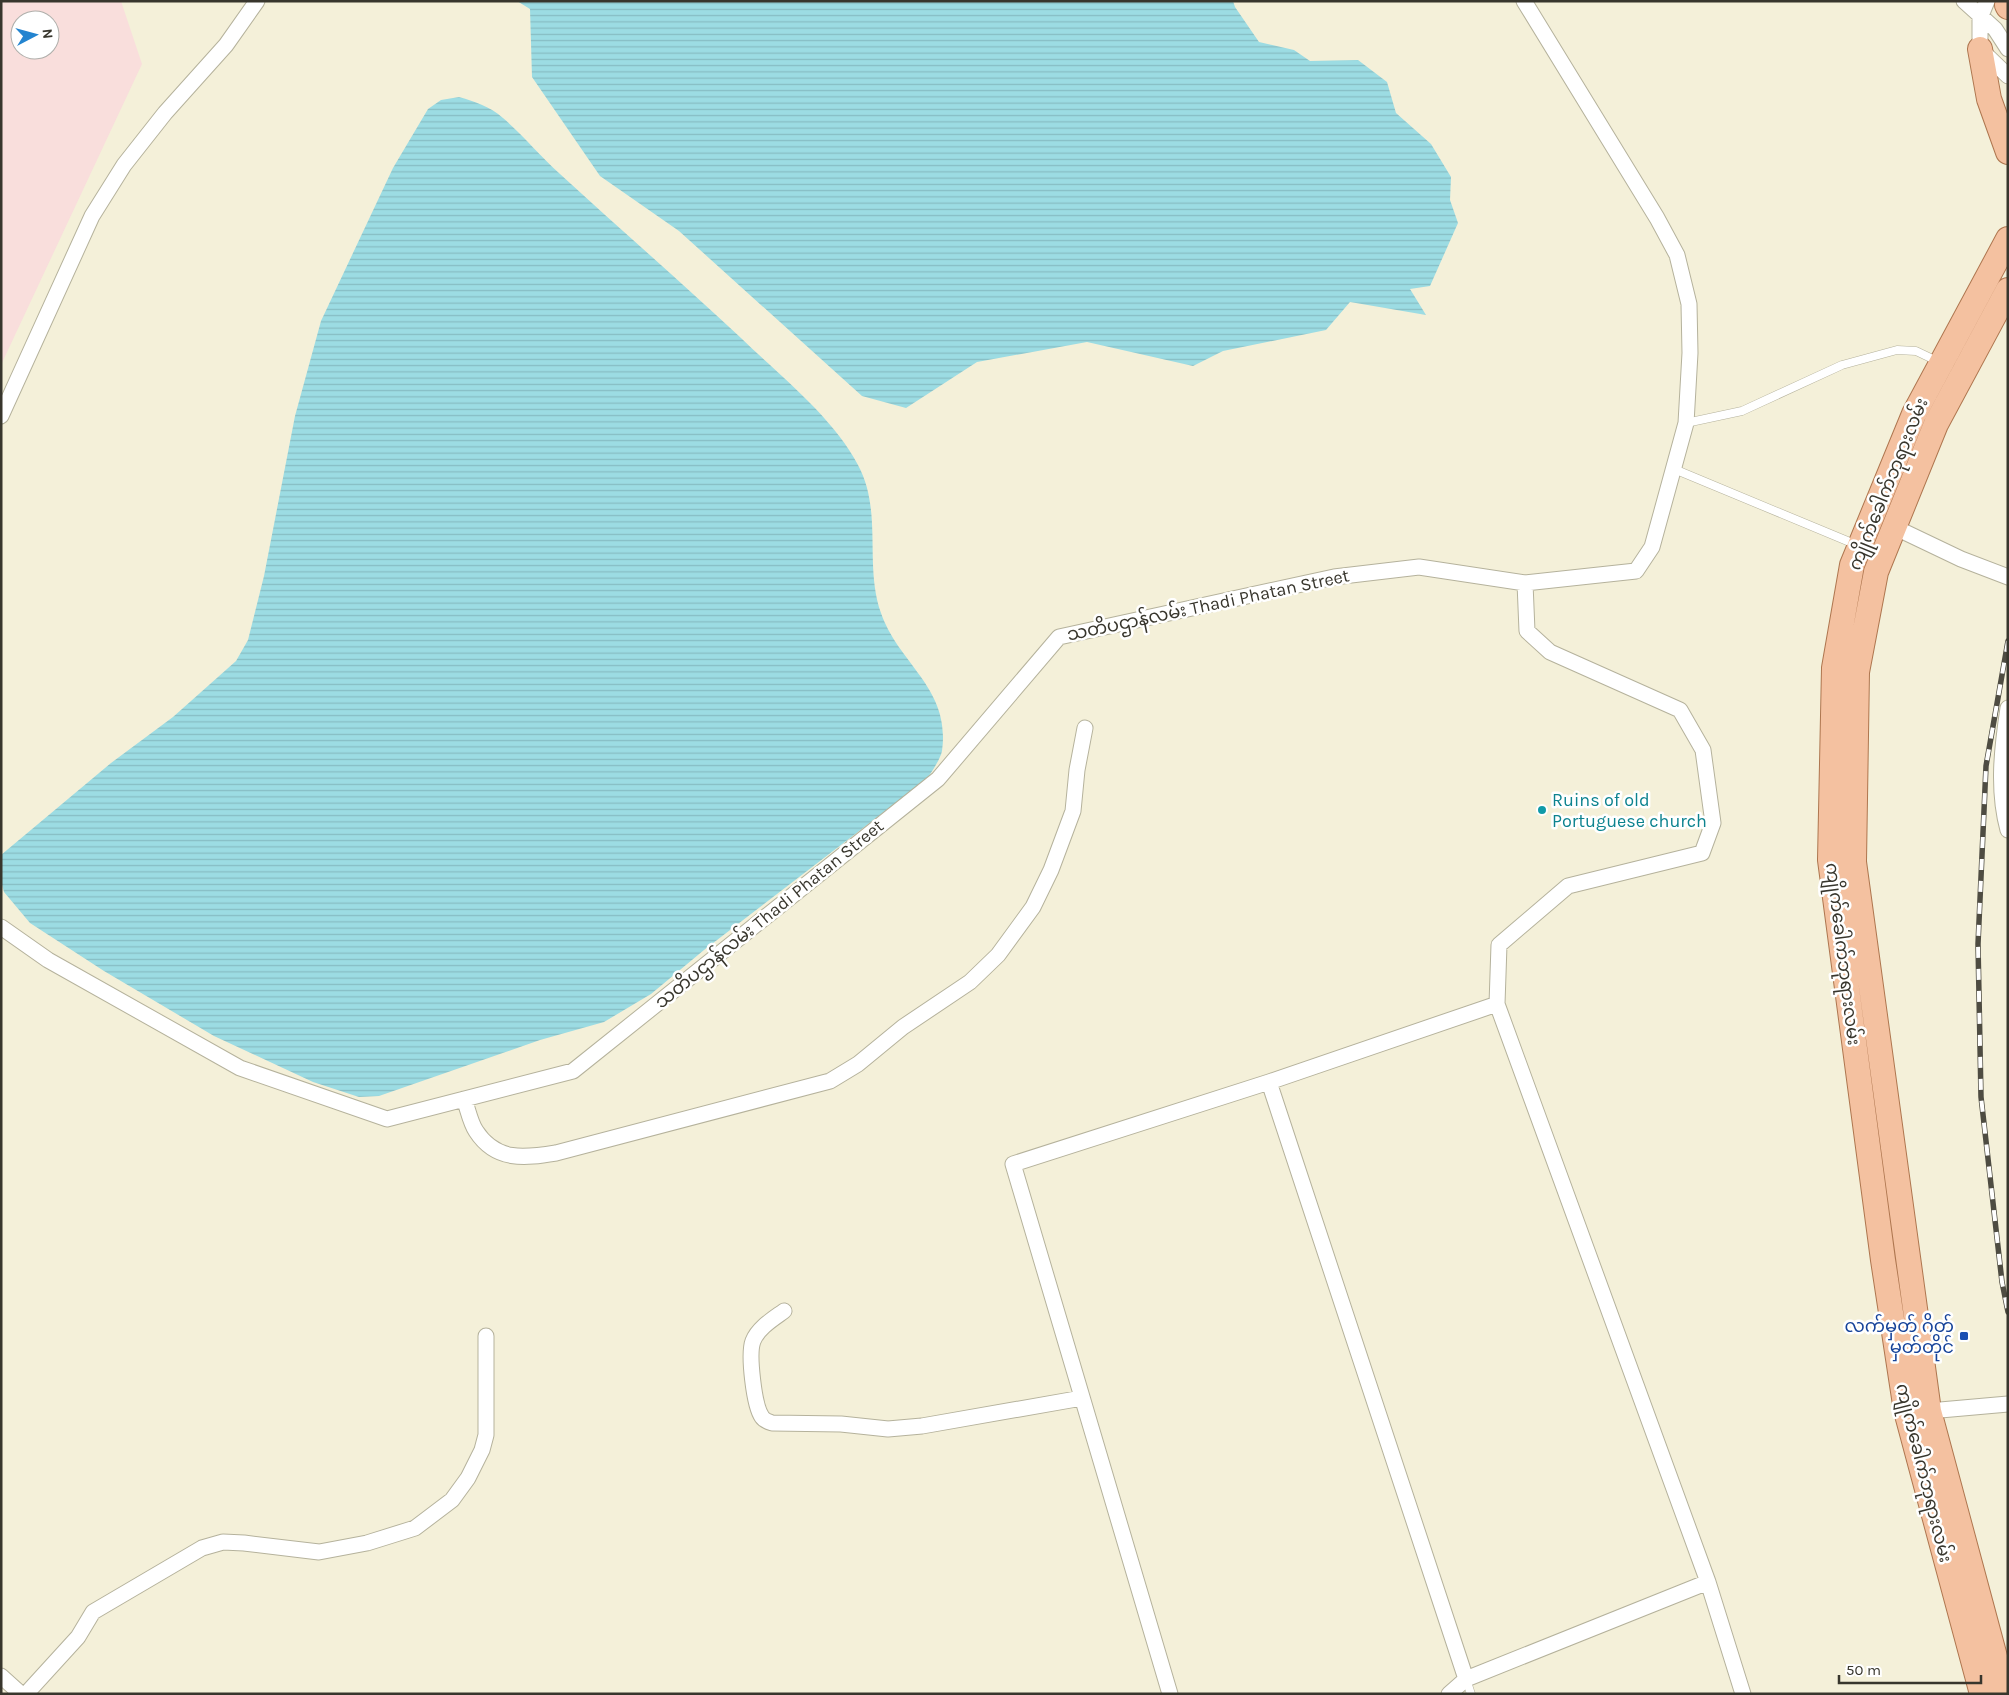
<svg xmlns="http://www.w3.org/2000/svg" width="2009" height="1695" font-family="Karla,'Noto Sans Myanmar',sans-serif">
	<defs>
		<pattern id="water-rules" width="6" height="5" patternUnits="userSpaceOnUse" patternTransform="scale(1.25)"><rect width="6" height="5" fill="#9cdce3"/><path d="M0 2.5h6" fill="none" stroke="#87bdc3"/></pattern>
	</defs>
	<rect width="100%" height="100%" fill="#f4f0d9"/>
	<path fill="#f9dedc" fill-rule="evenodd" d="M1 1H121L142 64 1 365ZM20 20H50V50H20Z"/>
	<path fill="url(#water-rules)" d="M517 1H1233L1235 7 1259 42 1294 50 1310 61 1358 60 1387 82 1396 113 1431 144 1451 177 1450 200 1458 223 1430 286 1410 289 1426 315 1350 302 1326 330 1223 351 1193 366 1087 342 977 362 906 408 862 396 679 231 600 176 532 77 530 9Z
		M459 97C476 102 489 106 503 118 523 135 540 156 560 174 620 229 681 282 741 338 780 376 833 417 858 465 883 511 864 565 881 613 899 665 951 688 942 751 940 760 932 771 927 779L704 950 651 994 604 1022 540 1040 379 1096 359 1097 313 1082 214 1036 104 971 30 923 4 892 1 881V855L111 763 173 717 236 661 248 640 264 576 295 416 321 321 393 168 428 109 441 100Z"/>
	<g fill="none" stroke-linecap="round" stroke-linejoin="round">
		<defs>
			<path id="service" d="M1686 423 1742 411 1842 365 1897 350 1916 351 1939 362
				M1674 469 1857 545
				M1466 1679 1471 1694"/>
			<path id="minor" d="M1964 1 1995 29 2008 49
				M1987 1 1980 18V49L2008 76
				M1 416 92 216 124 165 165 113 226 45 257 1
				M1894 527 1961 559 2008 577
				M1525 583 1527 631 1550 652 1680 710 1703 750 1713 823 1702 853 1568 886 1499 945 1497 1004 1708 1582 1743 1694
				M2008 708C2002 748 1997 790 2008 830
				M1 927 48 960 240 1068 387 1119 573 1071 938 779 1059 637 1334 577 1419 567 1525 583 1636 571 1652 547 1686 423 1690 353 1689 304 1677 255 1657 218 1524 1
				M1269 1082 1466 1679
				M464 1099C468 1109 470 1122 476 1131 496 1162 525 1158 556 1153L830 1081 858 1064 903 1027 970 982 998 955 1033 907 1051 870 1073 811 1077 770 1085 728
				M784 1311C773 1319 758 1328 753 1341 748 1354 754 1406 762 1417 764 1420 769 1422 772 1423L841 1424 888 1429 922 1426 1082 1398
				M1929 1411 2008 1404
				M1 1676 21 1694
				M26 1694 78 1637 93 1612 202 1548 223 1542 244 1543 319 1552 367 1543 415 1528 452 1500 468 1478 482 1450 486 1435V1336
				M1170 1694 1013 1164 1269 1082 1497 1004
				M1449 1694 1466 1679 1708 1582"/>
			<path id="primary" d="M2007 5 2008 7
				M1980 49 1989 99 2008 152
				M1982 1694 1906 1411 1883 1260 1830 860 1834 668 1852 565 1914 414 2008 239
				M2005 1694 1929 1411 1854 862 1857 672 1876 572 1936 424 2008 290"/>
		</defs>
		<use href="#service" stroke="#b5b29c" stroke-width="9"/>
		<use href="#minor" stroke="#b5b29c" stroke-width="17"/>
		<use href="#primary" stroke="#ae764f" stroke-width="26"/>
		<use href="#service" stroke="#fff" stroke-width="8"/>
		<use href="#minor" stroke="#fff" stroke-width="15"/>
		<use href="#primary" stroke="#f4c1a0" stroke-width="24"/>
		<defs>
			<path id="rail" d="M2008 641 1986 766 1978 944 1981 1097 2002 1282 2008 1312"/>
		</defs>
		<use href="#rail" stroke="#4e4c42" stroke-width="5.5"/>
		<use href="#rail" stroke="#fff" stroke-width="4" stroke-dasharray="11" stroke-linecap="butt"/>
	</g>
	<circle fill="#0f9aa8" stroke="#fff" stroke-width="2" cx="1542" cy="810" r="5"/>
	<rect fill="#1a4fb4" stroke="#fff" stroke-width="2" x="1959" y="1331" width="10" height="10" rx="2.5"/>
	<g text-anchor="middle" dominant-baseline="central" stroke-width="5" stroke-linejoin="round" paint-order="stroke">
		<g font-size="18" fill="#38362d" stroke="#fff">
			<text transform="translate(1888 484) rotate(-68)">ကျိုက်ခေါက်ဘုရားလမ်း</text>
			<text transform="translate(1208 605) rotate(-12)">သတိပဌာန်လမ်း Thadi Phatan Street</text>
			<text transform="translate(769 914) rotate(-39)">သတိပဌာန်လမ်း Thadi Phatan Street</text>
			<text transform="translate(1843 954) rotate(83)">ကျိုက်ခေါက်ဘုရားလမ်း</text>
			<text transform="translate(1924 1473) rotate(76)">ကျိုက်ခေါက်ဘုရားလမ်း</text>
		</g>
		<g font-size="18" fill="#0d838f" stroke="#fff" text-anchor="start">
			<text x="1552" y="800">Ruins of old<tspan x="1552" dy="21">Portuguese church</tspan></text>
		</g>
		<g font-size="18" fill="#164399" stroke="#fff" text-anchor="end">
			<text x="1954" y="1326">လက်မှတ် ဂိတ်<tspan x="1954" dy="21">မှတ်တိုင်</tspan></text>
		</g>
	</g>
	<rect width="2009" height="1695" fill="none" stroke="#38362d" stroke-width="5"/>
	<g transform="translate(35 35) rotate(84)"><circle r="24" fill="#ffffff" stroke="#afafab"/>
	<path d="M0-4L9 19L0 12L-9 19Z" fill="#2384d0"/>
	<text y="-8" font-size="14" font-weight="bold" text-anchor="middle" fill="#38362d">N</text>
	</g>
	<path d="M1839 1675v8h142v-8" fill="none" stroke="#38362d" stroke-width="2.5"/>
	<text x="1846" y="1675" font-size="15" fill="#38362d" stroke="#ffffff" stroke-width="4" paint-order="stroke">50 m</text>
</svg>
